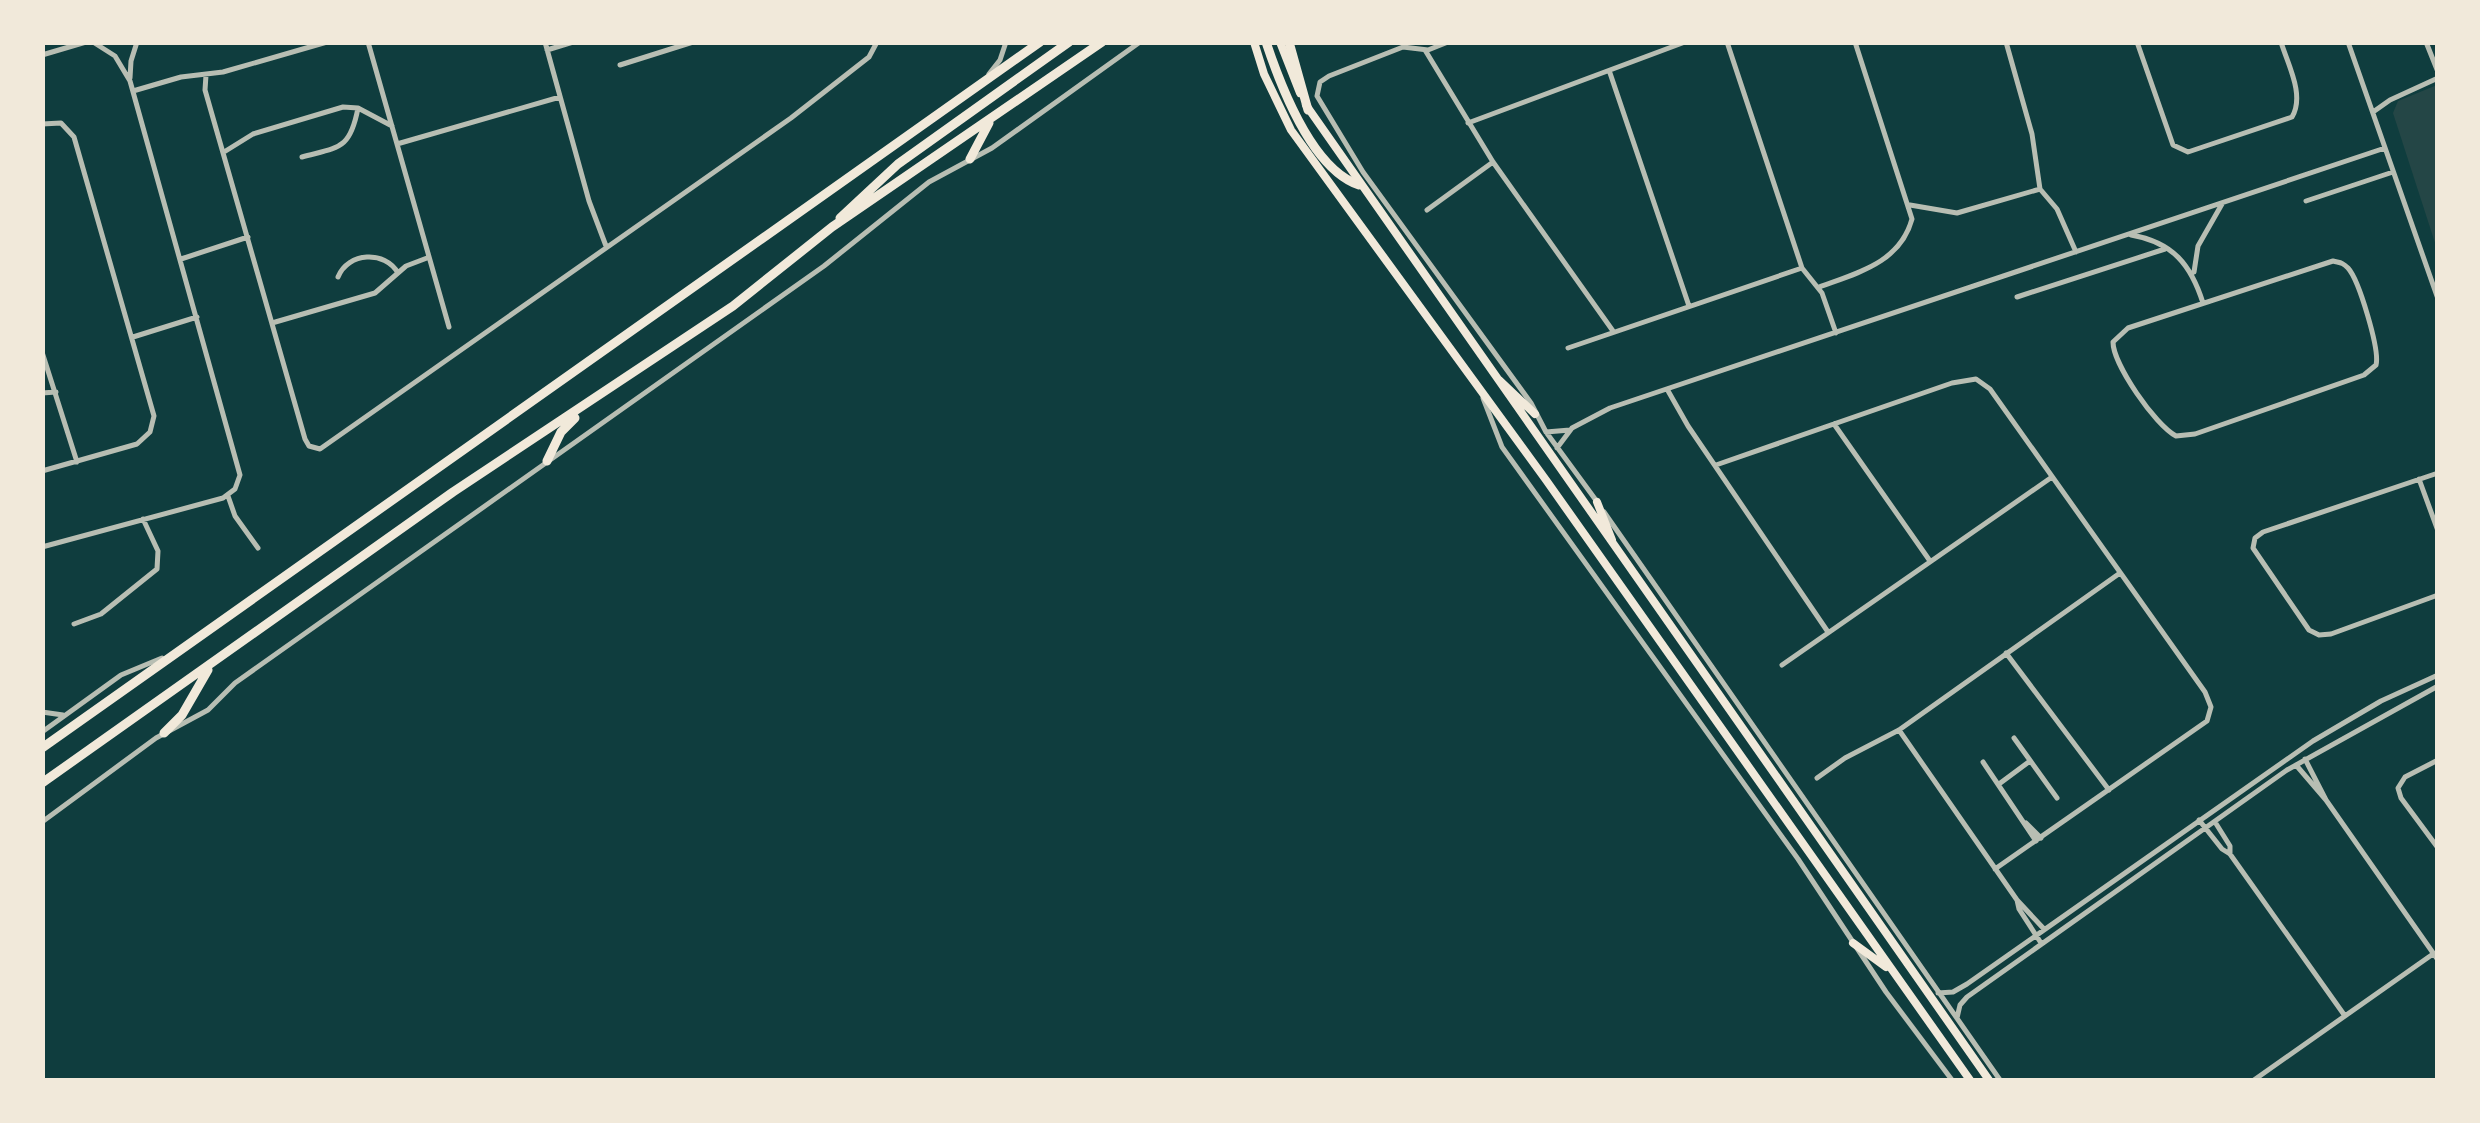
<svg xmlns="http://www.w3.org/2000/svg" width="2480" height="1123" font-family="'Asap Condensed',sans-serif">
	<rect width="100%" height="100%" fill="#0f3d3e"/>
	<path fill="#244646" d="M2437 85V249L2393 113 2398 101Z"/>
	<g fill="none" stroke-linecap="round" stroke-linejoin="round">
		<path stroke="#b8beb3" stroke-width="5" d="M368 42 449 327
			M545 42 589 201 606 246
			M1448 42 1428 50 1403 47 1329 76 1320 82 1317 96 1363 172 1531 403 1546 432 1598 503
			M1727 42 1802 268 1822 293 1836 333
			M2006 42 2032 134 2040 189 2057 209 2076 252
			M2137 42 2173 145 2188 152 2292 117C2305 95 2288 65 2281 42
			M2348 42 2438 299
			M2426 42 2438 72
			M547 50 573 42
			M1425 50 1493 162 1613 331
			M42 55 86 42
			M620 65 693 42
			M1610 73 1689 306
			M989 74 1000 60 1006 42
			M206 75 205 90 305 439 309 446 320 449 791 118 869 57 877 42
			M130 78 131 61 137 42
			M133 91 181 77 223 72 327 42
			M2373 112 2390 100 2438 78
			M1468 123 1685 42
			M42 124 61 123 74 137 154 416 150 432 137 444 42 471
			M397 144 560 97
			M224 152 253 134 343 107 358 108 392 126
			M302 157C339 147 350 150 358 108
			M2306 201 2393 172
			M1910 205 1957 213 2040 189
			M1427 210 1493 162
			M2131 235C2173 242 2191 265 2203 303
			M181 259 248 237
			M2333 261C2340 263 2342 262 2348 268 2359 280 2380 350 2376 365L2364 375 2195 434 2176 436C2155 425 2113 364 2113 342L2128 328Z
			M2194 272 2198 246 2222 204
			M338 277C348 252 385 250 398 273
			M1819 287C1857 273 1900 263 1912 219L1855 42
			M2017 297 2165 249
			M272 323 375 293 406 266 427 258
			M133 337 197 317
			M1568 348 1802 268
			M42 352 77 462
			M1667 389 1688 426 1828 632
			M42 393 56 392
			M1483 398 1502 447 1798 859 1886 992 1952 1080
			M1834 424 1930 561
			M1546 432 1570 430
			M1557 448 1572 428 1610 408 2385 148
			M1716 465 1952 383 1976 379 1990 389 2205 692 2211 707 2207 721 1995 869
			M2438 473 2263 532 2255 538 2253 548 2309 630 2319 635 2331 634 2438 595
			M2419 479 2438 531
			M228 496 235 516 258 548
			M1604 512 2000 1080
			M42 547 223 498 235 489 240 475 130 81 115 56 93 42
			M74 624 101 614 157 569 158 551 143 519
			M2006 653 2109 790
			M1782 665 2052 477
			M42 712 63 715
			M1899 730 2017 900 2044 929
			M42 732 121 675 162 658
			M2014 738 2057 798
			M2305 759 2326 800
			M2438 760 2405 777 2398 788 2401 798 2438 848
			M1983 762 2036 841
			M2296 765 2326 800 2438 960
			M1817 778 1845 758 1899 730 2120 573
			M1999 784 2030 761
			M2199 820 2222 849 2230 854 2345 1016
			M42 822 156 738 208 710 235 683 824 266 929 182 992 148 1140 42
			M2215 822 2230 846V854
			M2026 823 2041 838
			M2017 900 2019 909 2041 943
			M1938 993 1953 992 1967 984 2313 741 2381 701 2438 675
			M1957 1018 1960 1005 1967 997 2287 770 2438 686
			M2254 1080 2433 954"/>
		<path stroke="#f1e9da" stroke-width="8" d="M1254 42 1264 74 1291 130 1546 480 1970 1080
			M1280 42 1300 93
			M1306 105 1989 1080
			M1499 380 1535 414
			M1597 502 1612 540
			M1853 943 1886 967"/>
		<path stroke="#f1e9da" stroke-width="9" d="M1266 42C1281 87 1312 169 1359 185
			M1289 42 1308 110
			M970 159 989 123
			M840 218 898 164 1069 42
			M547 461 561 432 575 418
			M164 733 182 715 208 670
			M42 748 1040 42
			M42 783 453 492 733 306 832 227 1102 42"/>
	</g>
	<rect width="2480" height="1123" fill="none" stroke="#f1e9da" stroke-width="90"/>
</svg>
